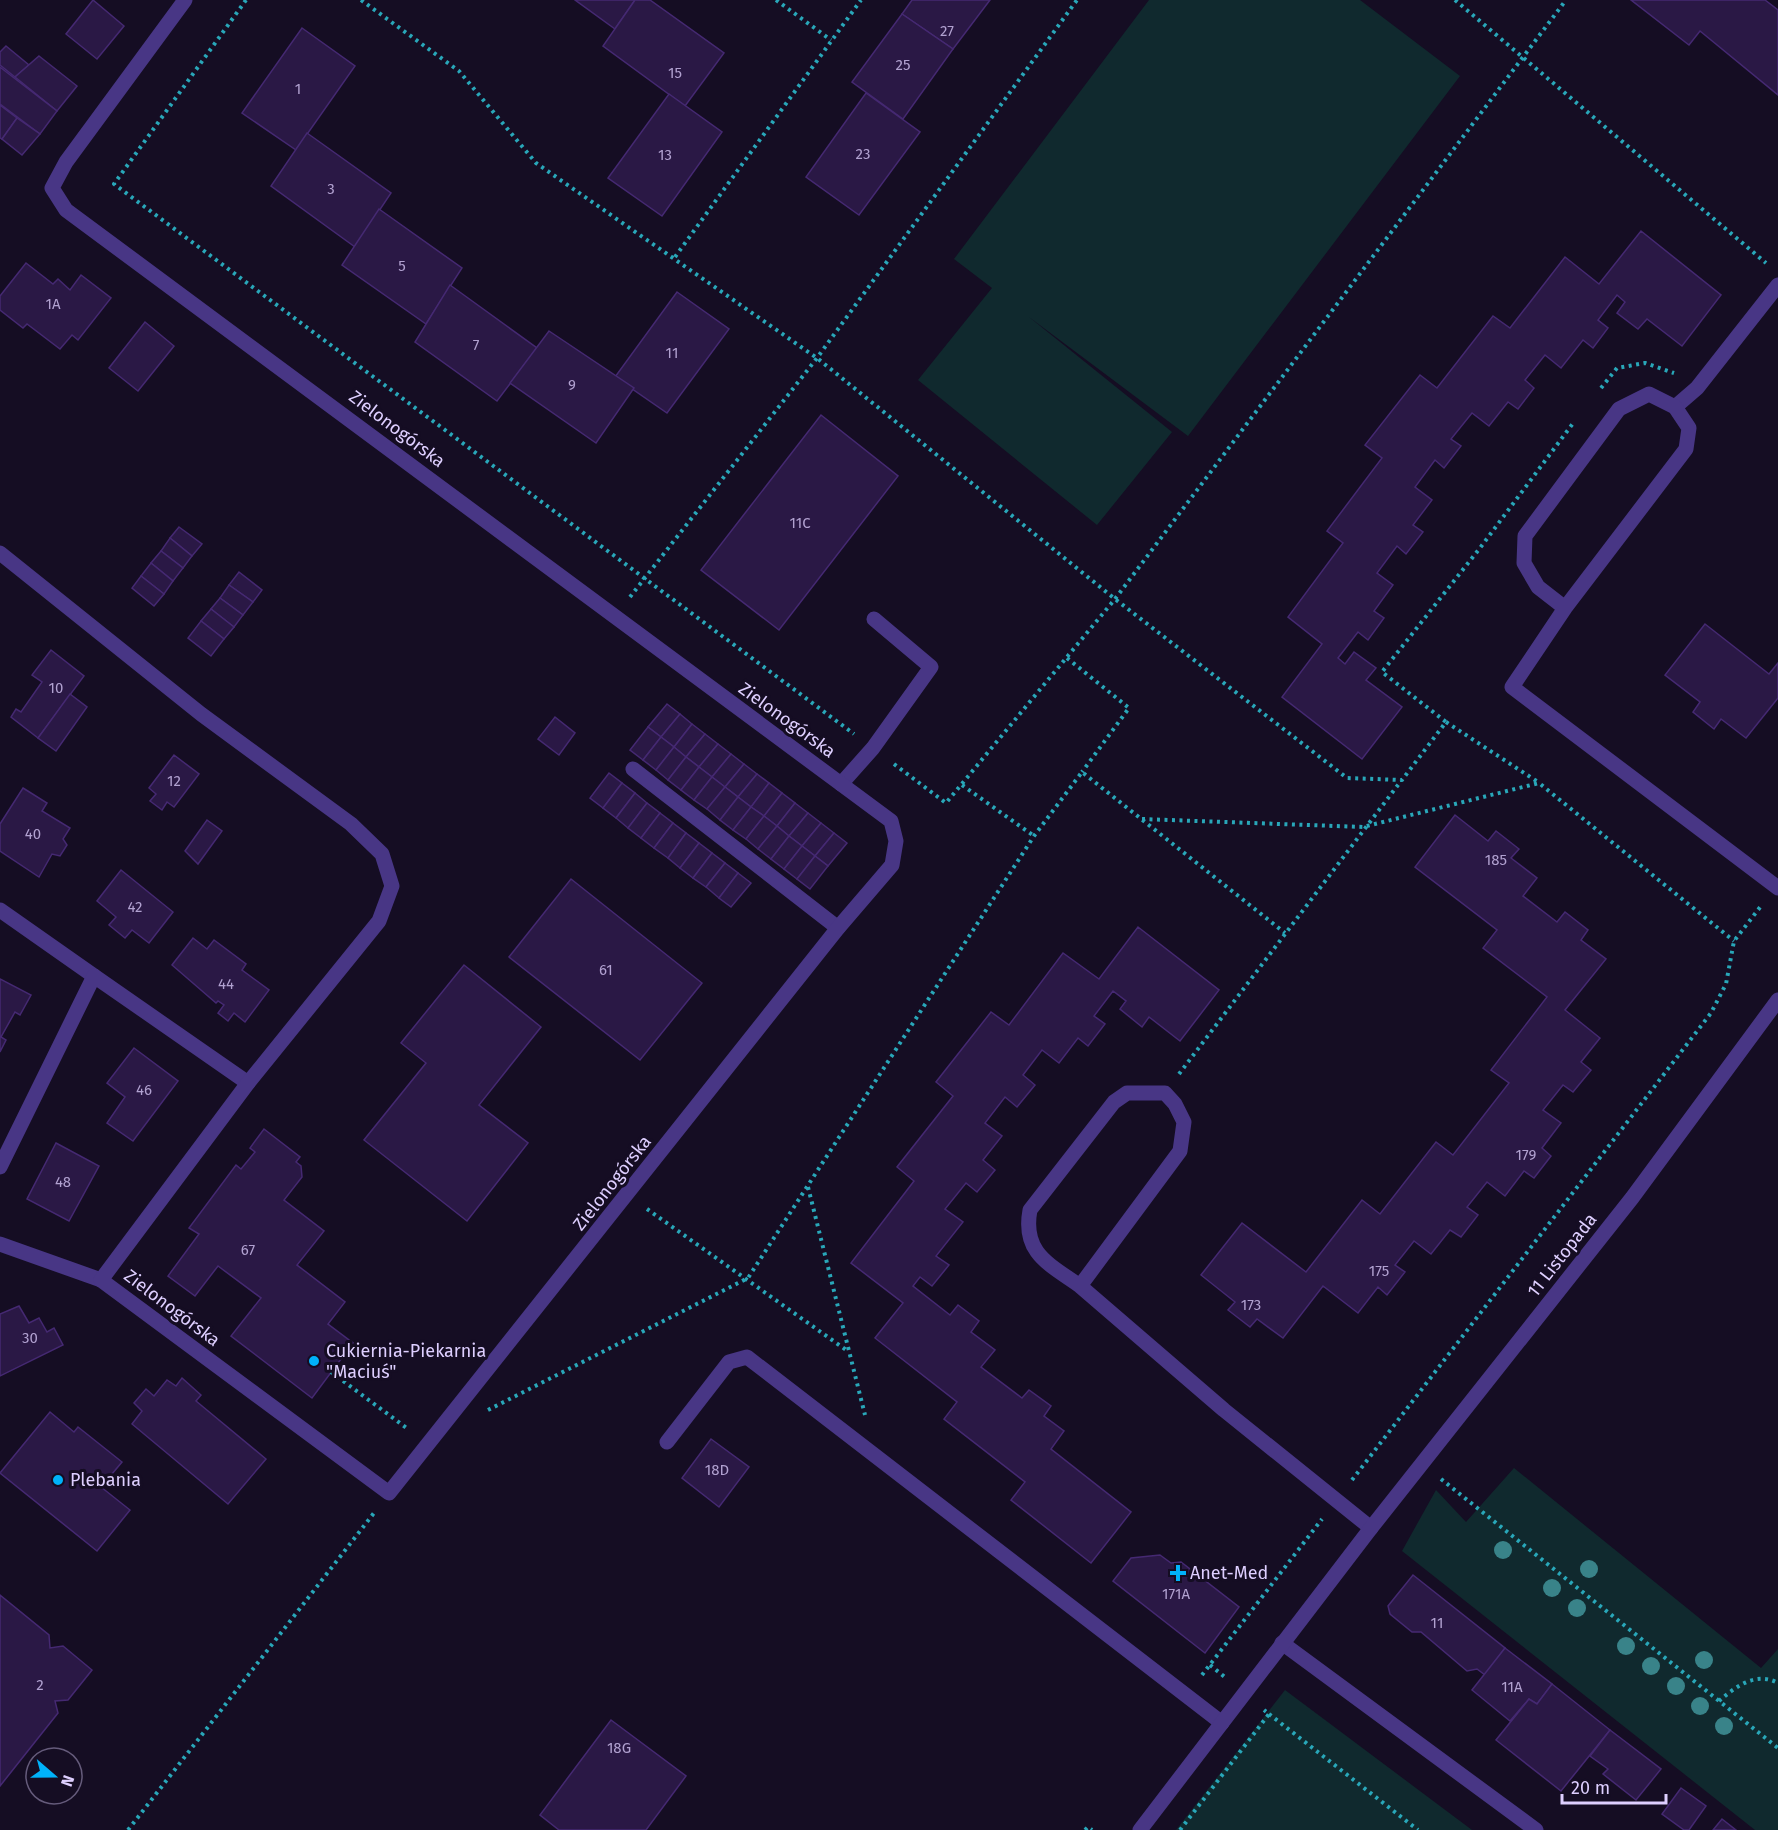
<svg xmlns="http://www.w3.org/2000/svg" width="1778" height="1830" font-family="'Fira Sans',sans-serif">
	<rect width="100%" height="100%" fill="#150d23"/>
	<g fill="#10292e">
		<path d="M1149 0H1360L1460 76 1188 436 1029 317 1172 432 1097 525 918 380 992 288 954 259Z"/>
		<path d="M1514 1468 1761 1668 1778 1649V1830H1755L1402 1551 1436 1490 1466 1522Z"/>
		<path d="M1285 1690 1472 1830H1176Z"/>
	</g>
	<g fill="#2a1845" stroke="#452972" stroke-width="1.5">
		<path d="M93 0 124 26 97 59 66 34Z"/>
		<path d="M575 0H635L615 29Z"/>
		<path d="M635 0H650L724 53 685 106 603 46Z"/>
		<path d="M912 0H990L953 49 902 14Z"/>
		<path d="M1631 0H1765L1778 10V95L1700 31 1689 45Z"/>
		<path d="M902 14 953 49 903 119 852 82Z"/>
		<path d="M302 28 355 66 296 150 242 113Z"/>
		<path d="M6 46 29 65 15 77 0 65V52Z"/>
		<path d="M39 56 77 86 57 111 15 77Z"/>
		<path d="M0 67 57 111 40 134 0 104Z"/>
		<path d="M866 93 920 132 859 215 806 177Z"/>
		<path d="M669 94 722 132 662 216 608 178Z"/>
		<path d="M0 105 17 118 2 139 0 138Z"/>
		<path d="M17 118 40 134 22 155 2 139Z"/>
		<path d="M307 133 391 193 355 247 271 186Z"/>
		<path d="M379 209 462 268 426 324 342 265Z"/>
		<path d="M1641 231 1721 295 1682 346 1647 319 1638 329 1617 313 1625 302 1617 295 1598 320 1608 328 1593 348 1583 340 1561 368 1545 355 1525 380 1534 388 1518 409 1508 402 1489 426 1472 413 1451 439 1461 446 1444 468 1435 460 1415 487 1432 500 1413 525 1423 532 1406 554 1397 546 1377 573 1393 585 1374 611 1384 618 1368 640 1358 632 1338 658 1345 664 1354 652 1376 668 1366 680 1402 707 1362 759 1282 697 1322 644 1288 617 1343 543 1327 531 1382 458 1365 445 1420 375 1437 388 1493 316 1510 328 1565 257 1599 284Z"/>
		<path d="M26 263 53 284 58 279 70 290 81 275 111 298 78 340 72 335 60 349 27 324 23 328 0 310V296Z"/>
		<path d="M450 285 537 348 497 401 415 342Z"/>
		<path d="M677 292 729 329 667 413 615 377Z"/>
		<path d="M145 322 174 346 138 391 109 368Z"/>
		<path d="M549 331 634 388 596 443 510 383Z"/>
		<path d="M821 415 898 476 779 630 701 570Z"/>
		<path d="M179 527 202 544 192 556 170 538Z"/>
		<path d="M170 538 192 556 183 568 161 551Z"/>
		<path d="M161 551 183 568 173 581 151 563Z"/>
		<path d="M151 563 173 581 164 594 141 576Z"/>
		<path d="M239 572 262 590 253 602 229 585Z"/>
		<path d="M141 576 164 594 154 606 132 588Z"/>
		<path d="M229 585 253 602 243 615 220 598Z"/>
		<path d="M220 598 243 615 234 627 211 609Z"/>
		<path d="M211 609 234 627 224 639 201 621Z"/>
		<path d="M201 621 224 639 211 656 188 638Z"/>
		<path d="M1705 624 1769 674 1778 663V698L1746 738 1721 719 1714 729 1693 712 1700 702 1665 675Z"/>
		<path d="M51 650 84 676 38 738 11 717 16 709 21 712 42 682 32 675Z"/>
		<path d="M70 694 87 707 56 751 38 738Z"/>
		<path d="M667 704 680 714 661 737 648 727Z"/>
		<path d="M680 714 692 724 674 747 661 737Z"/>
		<path d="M555 717 575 733 559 755 538 739Z"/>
		<path d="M692 724 705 734 686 757 674 747Z"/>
		<path d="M648 727 661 737 643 760 630 750Z"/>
		<path d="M705 734 718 744 699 767 686 757Z"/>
		<path d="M661 737 674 747 656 770 643 760Z"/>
		<path d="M718 744 731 754 712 777 699 767Z"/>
		<path d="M674 747 686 757 668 780 656 770Z"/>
		<path d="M731 754 744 764 725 787 712 777Z"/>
		<path d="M174 755 199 774 174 807 167 802 162 810 150 801 156 794 149 788Z"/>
		<path d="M686 757 699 767 681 790 668 780Z"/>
		<path d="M744 764 757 774 738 797 725 787Z"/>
		<path d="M699 767 712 777 694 800 681 790Z"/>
		<path d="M609 773 622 783 603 808 590 798Z"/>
		<path d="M757 774 769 783 751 807 738 797Z"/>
		<path d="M712 777 725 787 707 809 694 800Z"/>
		<path d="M622 783 635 793 616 818 603 808Z"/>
		<path d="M769 783 782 793 764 816 751 807Z"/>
		<path d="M725 787 738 797 720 820 707 809Z"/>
		<path d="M23 788 47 803 42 811 70 828 63 839 67 845 60 856 52 854 39 877 0 851V824Z"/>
		<path d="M635 793 647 803 628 828 616 818Z"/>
		<path d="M782 793 795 803 777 826 764 816Z"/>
		<path d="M738 797 751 807 733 830 720 820Z"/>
		<path d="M647 803 660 813 641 838 628 828Z"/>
		<path d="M795 803 808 813 789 836 777 826Z"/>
		<path d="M751 807 764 816 746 839 733 830Z"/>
		<path d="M660 813 673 823 654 848 641 838Z"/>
		<path d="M808 813 821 823 802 846 789 836Z"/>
		<path d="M1455 815 1488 841 1496 831 1519 849 1511 858 1537 878 1523 896 1557 922 1565 912 1588 930 1581 940 1606 959 1565 1010 1600 1038 1581 1062 1591 1070 1573 1092 1563 1085 1543 1110 1561 1123 1542 1148 1551 1156 1534 1178 1524 1171 1505 1196 1487 1182 1467 1207 1478 1215 1461 1237 1450 1230 1431 1254 1414 1241 1395 1265 1405 1272 1387 1295 1378 1287 1358 1313 1323 1286 1283 1338 1257 1319 1250 1327 1228 1310 1235 1302 1201 1275 1242 1223 1306 1272 1362 1200 1380 1214 1436 1142 1453 1155 1509 1083 1491 1070 1547 997 1483 948 1497 930 1415 867Z"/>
		<path d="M764 816 777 826 758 849 746 839Z"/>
		<path d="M207 820 222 831 198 864 185 851Z"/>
		<path d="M673 823 686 833 668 858 654 848Z"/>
		<path d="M821 823 834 833 815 856 802 846Z"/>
		<path d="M777 826 789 836 771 859 758 849Z"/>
		<path d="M686 833 699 843 680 868 668 858Z"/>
		<path d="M834 833 847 843 828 866 815 856Z"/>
		<path d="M789 836 802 846 784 869 771 859Z"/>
		<path d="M699 843 712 853 693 878 680 868Z"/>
		<path d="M802 846 815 856 797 879 784 869Z"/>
		<path d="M712 853 725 863 706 887 693 878Z"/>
		<path d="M815 856 828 866 810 889 797 879Z"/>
		<path d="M725 863 738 873 719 898 706 887Z"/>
		<path d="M121 870 173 912 149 943 132 930 125 938 109 925 116 917 97 901Z"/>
		<path d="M738 873 751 883 731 907 719 898Z"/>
		<path d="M571 879 702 983 640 1060 509 957Z"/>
		<path d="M1138 927 1219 990 1180 1041 1149 1017 1142 1027 1120 1009 1126 1001 1113 991 1094 1016 1105 1024 1088 1046 1078 1038 1059 1063 1042 1050 1023 1075 1035 1085 1017 1107 1005 1097 985 1123 1002 1136 983 1160 995 1170 977 1192 966 1183 945 1209 963 1222 936 1256 949 1265 932 1286 920 1277 913 1286 950 1315 958 1305 979 1321 971 1332 995 1350 981 1367 1022 1398 1029 1390 1051 1406 1044 1416 1064 1431 1051 1449 1131 1512 1091 1563 1011 1500 1025 1482 944 1419 957 1402 875 1338 903 1303 851 1263 914 1181 897 1167 953 1096 936 1082 991 1012 1009 1025 1063 953 1099 979Z"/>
		<path d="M193 938 207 949 214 940 246 964 242 970 269 990 245 1022 234 1013 228 1021 218 1013 224 1005 218 1001 216 1003 172 965Z"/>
		<path d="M464 965 541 1027 479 1105 528 1143 467 1221 364 1140 426 1063 401 1043Z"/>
		<path d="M0 979 31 995 20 1015 15 1012 1 1037 6 1040 0 1052Z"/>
		<path d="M134 1048 178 1081 133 1141 107 1123 125 1097 107 1083Z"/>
		<path d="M264 1129 300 1157 296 1162 301 1166 302 1177 284 1200 324 1231 297 1265 345 1302 328 1324 353 1343 312 1398 231 1336 261 1298 218 1266 195 1296 168 1276 199 1234 189 1228 236 1165 241 1169 255 1152 250 1148Z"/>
		<path d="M56 1143 99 1166 69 1221 27 1199Z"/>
		<path d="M19 1306 29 1323 39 1318 47 1332 54 1328 63 1345 0 1376V1314Z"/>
		<path d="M182 1378 201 1395 196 1401 266 1459 228 1504 132 1424 142 1411 134 1403 146 1389 154 1396 167 1380 176 1386Z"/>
		<path d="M50 1412 74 1432 78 1427 122 1462 101 1487 130 1510 97 1551 0 1473Z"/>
		<path d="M711 1439 749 1467 719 1507 682 1478Z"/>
		<path d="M1160 1555 1171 1563 1181 1562 1239 1607 1205 1653 1113 1581 1131 1558Z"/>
		<path d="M1413 1575 1505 1648 1485 1675 1477 1669 1467 1671 1421 1632H1412L1390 1614 1388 1606Z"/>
		<path d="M0 1595 49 1635 50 1648 63 1646 92 1670 68 1700 55 1701 58 1713 0 1786Z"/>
		<path d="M1505 1648 1552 1684 1537 1704 1529 1699 1510 1721 1472 1690Z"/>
		<path d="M1552 1684 1610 1730 1561 1791 1496 1740 1529 1699 1537 1704Z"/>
		<path d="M611 1720 686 1776 646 1830H559L540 1815Z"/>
		<path d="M1610 1730 1661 1769 1636 1800 1603 1774 1608 1769 1590 1756Z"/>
		<path d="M1681 1788 1706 1806 1689 1830H1684L1662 1814Z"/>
		<path d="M1722 1819 1736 1830H1713Z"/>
	</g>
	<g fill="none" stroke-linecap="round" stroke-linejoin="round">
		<g stroke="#29a7b9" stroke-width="4" stroke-dasharray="3 4.5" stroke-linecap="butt">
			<path d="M246 0 114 184 854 734"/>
			<path d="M361 0 459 71 536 163 817 358 1115 599 1347 778 1402 780 1446 722 1382 672 1480 548 1574 422"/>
			<path d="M776 0 831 40"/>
			<path d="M1455 0 1766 263"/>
			<path d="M675 257 861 0"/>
			<path d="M1601 388 1617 368 1645 363 1674 373"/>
			<path d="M630 597 817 358 1077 0"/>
			<path d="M1067 658 1129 708 1082 772"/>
			<path d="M1446 722 1538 782"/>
			<path d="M894 764 946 803 1115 599 1566 0"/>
			<path d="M962 785 1034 836"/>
			<path d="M1142 819 1363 827 1539 783 1734 941"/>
			<path d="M1179 1074 1401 781"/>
			<path d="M808 1187 865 1415"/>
			<path d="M647 1209 849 1352"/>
			<path d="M331 1372 408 1429"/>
			<path d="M488 1410 748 1278 1034 836 1082 772 1285 933"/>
			<path d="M1441 1479 1778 1748"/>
			<path d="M1352 1480 1711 1013 1726 984 1734 941 1761 906"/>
			<path d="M1210 1665 1226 1678"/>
			<path d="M1202 1675 1322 1519"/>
			<path d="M1719 1701C1735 1687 1756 1671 1778 1683"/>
			<path d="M1269 1714 1418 1830"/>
			<path d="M128 1830 374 1513"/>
			<path d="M1085 1830 1088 1827 1092 1830"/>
			<path d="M1180 1830 1269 1714 1264 1710"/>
		</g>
		<g stroke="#483685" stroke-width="15">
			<path d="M1675 407 1697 388 1778 285"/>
			<path d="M1565 608 1538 587 1524 563 1525 536 1619 409 1649 394 1675 407 1689 428 1686 449 1565 608 1512 687 1778 888"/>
			<path d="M633 769 838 928"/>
			<path d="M841 784 873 748 931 667 874 619"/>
			<path d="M0 910 94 976"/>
			<path d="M0 1167 94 976 248 1083"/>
			<path d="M0 1244 101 1280"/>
			<path d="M1080 1286C1049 1264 1022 1253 1030 1210L1114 1102 1127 1093H1165L1175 1104 1184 1122 1180 1151 1080 1286 1224 1410 1371 1528"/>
			<path d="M667 1442 729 1362 747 1357 1222 1723"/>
			<path d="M1282 1643 1536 1830"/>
		</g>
		<g stroke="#483685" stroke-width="15">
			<path d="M0 553 201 714 351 824 382 854 392 886 379 921 248 1083 101 1280 389 1493 838 928 892 865 896 841 891 821 66 210 52 188 66 162 185 0"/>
			<path d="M1140 1830 1371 1528 1632 1198 1778 1000"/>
		</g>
	</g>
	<g fill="#398389">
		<circle cx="1503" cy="1550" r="9"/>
		<circle cx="1589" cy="1569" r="9"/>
		<circle cx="1552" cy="1588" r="9"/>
		<circle cx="1577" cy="1608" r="9"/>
		<circle cx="1626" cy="1646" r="9"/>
		<circle cx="1704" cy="1660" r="9"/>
		<circle cx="1651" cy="1666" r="9"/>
		<circle cx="1676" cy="1686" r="9"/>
		<circle cx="1700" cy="1706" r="9"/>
		<circle cx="1724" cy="1726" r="9"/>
	</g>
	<g fill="#00b2fa" stroke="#150d23" stroke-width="2">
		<circle cx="314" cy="1361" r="6"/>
		<circle cx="58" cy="1480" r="6"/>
		<path d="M1175 1564h6v6h6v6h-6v6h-6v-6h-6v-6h6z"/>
	</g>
	<g text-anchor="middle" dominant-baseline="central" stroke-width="6" stroke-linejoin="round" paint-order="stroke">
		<g font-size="15" fill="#b1a1d0">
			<text x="947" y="31">27</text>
			<text x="903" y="65">25</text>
			<text x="675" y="73">15</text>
			<text x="298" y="89">1</text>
			<text x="863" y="154">23</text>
			<text x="665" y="155">13</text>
			<text x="331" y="189">3</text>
			<text x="402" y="266">5</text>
			<text x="53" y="304">1A</text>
			<text x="476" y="345">7</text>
			<text x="672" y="353">11</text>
			<text x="572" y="385">9</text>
			<text x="800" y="523">11C</text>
			<text x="56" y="688">10</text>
			<text x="174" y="781">12</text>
			<text x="33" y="834">40</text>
			<text x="1496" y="860">185</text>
			<text x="135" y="907">42</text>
			<text x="606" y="970">61</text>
			<text x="226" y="984">44</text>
			<text x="144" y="1090">46</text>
			<text x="1526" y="1155">179</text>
			<text x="63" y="1182">48</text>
			<text x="248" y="1250">67</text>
			<text x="1379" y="1271">175</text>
			<text x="1251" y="1305">173</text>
			<text x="30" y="1338">30</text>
			<text x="717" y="1470">18D</text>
			<text x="1176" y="1594">171A</text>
			<text x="1437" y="1623">11</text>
			<text x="40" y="1685">2</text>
			<text x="1512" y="1687">11A</text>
			<text x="619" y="1748">18G</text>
		</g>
		<g font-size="18" fill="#decfff" stroke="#150d23">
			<text transform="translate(397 429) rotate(37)">Zielonogórska</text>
			<text transform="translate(787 720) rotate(36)">Zielonogórska</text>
			<text transform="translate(612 1183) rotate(-52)">Zielonogórska</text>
			<text transform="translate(1562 1255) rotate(-52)">11 Listopada</text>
			<text transform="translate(172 1308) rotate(37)">Zielonogórska</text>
		</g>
		<g font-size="18" fill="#decfff" stroke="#150d23" text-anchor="start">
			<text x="326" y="1351">Cukiernia-Piekarnia<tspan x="326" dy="21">"Maciuś"</tspan></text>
			<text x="70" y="1480">Plebania</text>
			<text x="1190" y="1573">Anet-Med</text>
		</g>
	</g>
	<g transform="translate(54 1776) rotate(110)"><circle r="28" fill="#150d23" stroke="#655b7b" stroke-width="1.5"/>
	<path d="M0-4.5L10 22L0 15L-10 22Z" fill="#00b2fa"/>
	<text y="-9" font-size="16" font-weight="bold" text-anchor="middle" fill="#decfff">N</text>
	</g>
	<path d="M1562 1794v9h104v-9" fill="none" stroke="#decfff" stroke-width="3"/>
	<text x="1571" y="1794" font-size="18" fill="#decfff" stroke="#150d23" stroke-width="4.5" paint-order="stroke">20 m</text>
</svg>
